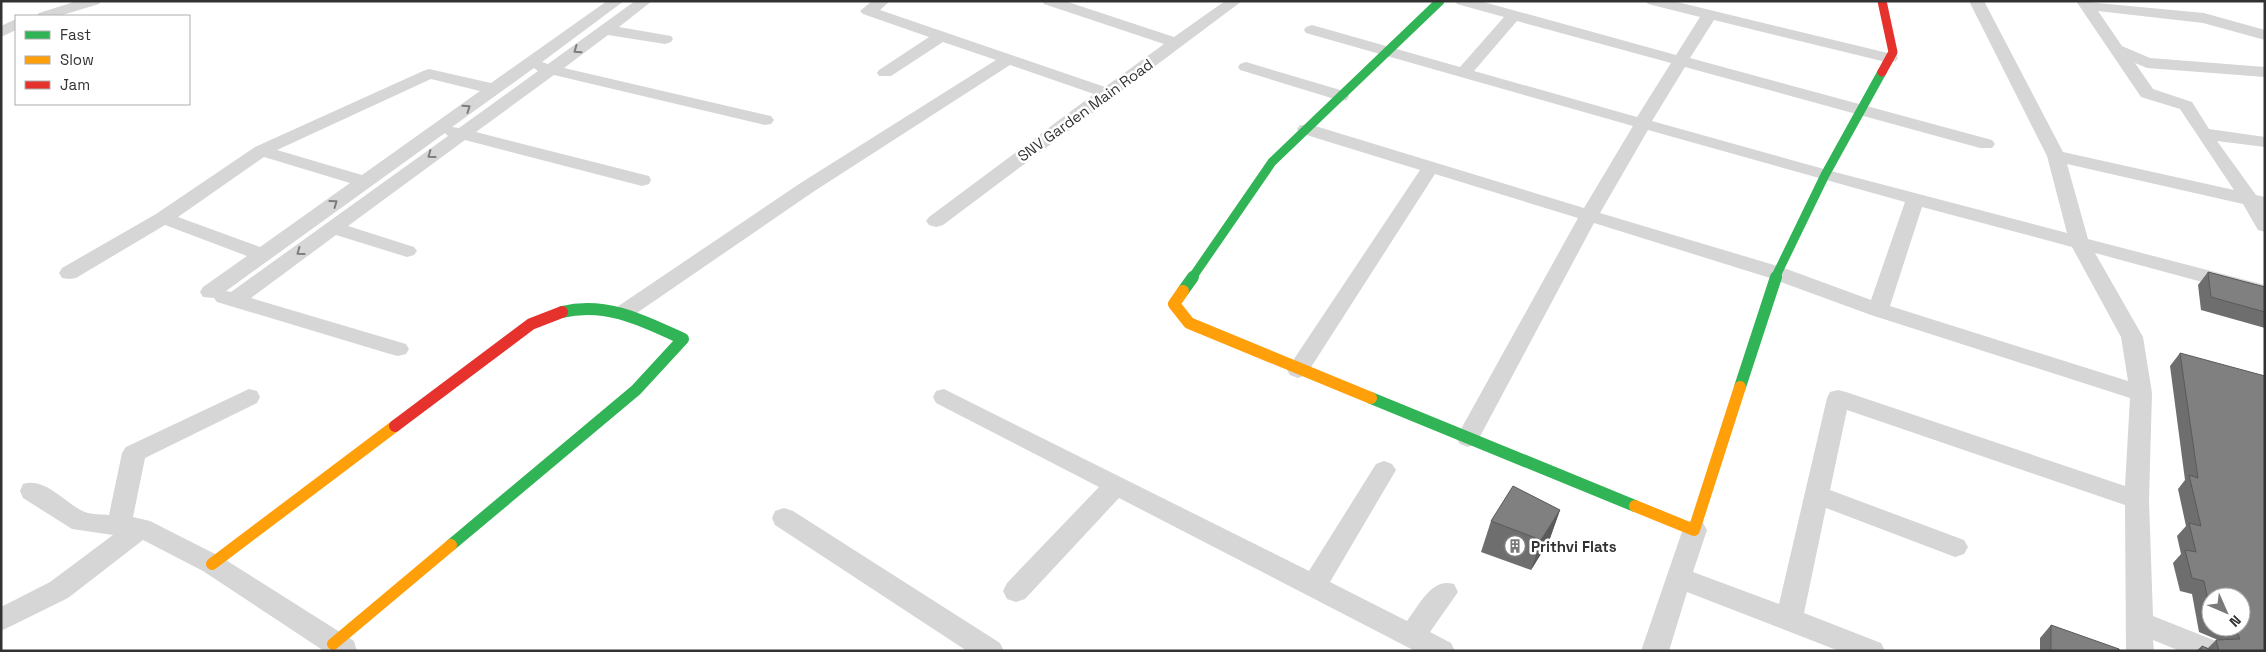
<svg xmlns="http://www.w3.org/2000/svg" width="2266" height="652" font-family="'Space Grotesk',sans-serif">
	<rect width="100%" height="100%" fill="#fff"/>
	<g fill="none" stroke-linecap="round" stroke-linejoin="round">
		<g fill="#d6d6d6" fill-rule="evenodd">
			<path d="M77 1H101L99 4 59 16H36L39 13Z"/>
			<path d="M607 1H624L542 62 548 64 635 1H652L619 27 671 36 673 39 671 42 665 44 608 35 564 68 771 116 774 120 771 124 765 125 554 75 476 132 649 176 651 180 649 184 642 186 465 140 348 226 414 247 417 251 414 255 407 257 336 235 251 298 406 344 409 349 406 354 398 356 390 354 217 302 214 298 203 297 200 292 203 287 247 256 165 225 76 278 69 279 62 278 59 273 62 268 156 214 255 147 423 71 429 69 491 83ZM534 68 538 71 459 128 452 127ZM431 79 480 91 362 175 277 150ZM445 133 448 136 231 292 226 291ZM264 157 350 183 260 247 178 217Z"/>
			<path d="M872 1H890L880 10 1105 87 1164 44 1044 4 1042 1H1065L1174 37 1225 1H1242L943 225 936 227 929 225 926 221 929 217 1094 94 1010 65 813 192 631 317 624 319 617 317 614 312 617 307 799 184 996 60 943 42 891 76H879L877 73 879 70 929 37 863 14 860 11Z"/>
			<path d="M1455 1H1480L1676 55 1700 17 1648 4 1646 1H1673L1896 55 1898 58 1896 61 1890 63 1714 20 1690 58 1992 140 1995 144 1992 148H1980L1685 67 1652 121 1831 171 2067 233 2047 156 1969 1H1984L2063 152 2234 190 2180 109 2141 97 2076 1 2204 13 2265 30V40L2203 23 2098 11 2122 46 2150 58 2265 67V77L2147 68 2135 63 2153 89 2192 102 2209 129 2265 137V147L2217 141 2256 195 2265 197V232L2258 230 2243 204 2067 164 2088 239 2265 285V299L2095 253 2143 337 2152 393 2149 500 2153 616 2221 643 2225 651H2180L2153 640 2154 651H2126L2125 505 1847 410 1830 490 1964 540 1968 547 1964 554 1955 557 1826 508 1804 613 1881 643 1885 651H1839L1687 592 1669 651H1641L1685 523 1694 520 1703 523 1707 530 1693 572 1779 604 1827 398 1830 392 1838 390 1846 392 2125 486 2130 398 1871 315 1770 278 1594 223 1476 444 1468 447 1460 444 1456 438 1578 218 1435 174 1306 375 1298 378 1290 375 1287 370 1290 365 1420 170 1300 133 1297 129 1300 125H1312L1584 208 1633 126 1306 33 1304 30 1306 27 1312 25 1460 67 1504 17 1457 4ZM1517 21 1671 63 1637 117 1474 71ZM1648 130 1905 202 1871 300 1784 268 1600 213ZM1922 207 2072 247 2121 337 2128 381 1890 306Z"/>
			<path d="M16 19V30L1 37V26Z"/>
			<path d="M1246 62 1347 92 1349 96 1347 100 1341 101 1240 70 1238 67 1240 64Z"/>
			<path d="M249 389 257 391 260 397 257 403 145 458 133 517 150 521 221 557 354 641 357 651H324L203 571 143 540 68 598 1 631V607L50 582 113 535 72 529 23 498 20 491 23 484C46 477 65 504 85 512 92 515 102 514 109 515L122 453 126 447Z"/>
			<path d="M944 389 1309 571 1376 464 1384 461 1392 464 1396 470 1330 582 1407 621C1419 605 1432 577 1454 584L1458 592 1430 632 1451 643 1455 651H1415L1119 498 1025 599 1016 602 1007 599 1003 591 1007 583 1099 487 936 403 933 397 936 391Z"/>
			<path d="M784 508 793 511 1000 643 1004 651H967L775 525 772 518 775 511Z"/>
		</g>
		<g stroke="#30b455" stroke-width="9">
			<path d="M1192 278 1272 162 1440 1"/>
			<path d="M1775 278 1825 175 1882 72"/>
		</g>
		<g stroke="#30b455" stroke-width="12">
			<path d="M1183 291 1193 277"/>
			<path d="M1740 387 1776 277"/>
			<path d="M1371 398 1635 506"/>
			<path d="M451 545 636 390 683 339C644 321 606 301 562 312"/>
		</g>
		<g stroke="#ff9f0a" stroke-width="12">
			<path d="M1183 291 1174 304 1189 323 1371 398"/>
			<path d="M1635 506 1694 530 1740 387"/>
			<path d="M212 564 395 426"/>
			<path d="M333 644 451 545"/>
		</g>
		<path stroke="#e5322d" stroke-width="9" d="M1882 1 1893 52 1882 72"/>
		<path stroke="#e5322d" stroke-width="12" d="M395 426 531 324 562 312"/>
	</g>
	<g fill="#6e6e6e" fill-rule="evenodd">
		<path d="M2208 272 2265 287V328L2201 310 2198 285Z"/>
		<path d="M2180 353 2265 651H2196L2202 646 2208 648 2216 640H2218L2199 632 2192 594 2180 591 2173 563 2181 554 2177 536 2186 526 2178 489 2185 480 2170 366ZM2211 597 2241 627H2211Z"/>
		<path d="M1560 510 1549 541 1531 570 1481 552 1491 521Z"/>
		<path d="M2051 625 2120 651H2040V638Z"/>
	</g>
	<path fill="#5a5a5a" d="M1560 510 1549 541 1531 570 1541 540Z"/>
	<g fill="#808080" stroke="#5a5a5a">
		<path d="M2208 272 2265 287V312L2211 297Z"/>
		<path d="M2180 353 2265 376V651H2219L2216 640 2240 639 2235 628 2231 627H2241V597H2211V615L2204 581 2192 578 2185 550 2196 552 2189 523 2201 526 2189 475 2198 478Z"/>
		<path d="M1513 486 1560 510 1541 540 1491 521Z"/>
		<path d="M2051 625 2119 649 2120 651H2051Z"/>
		<path d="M2202 646 2213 651H2201Z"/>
	</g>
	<defs><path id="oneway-chevron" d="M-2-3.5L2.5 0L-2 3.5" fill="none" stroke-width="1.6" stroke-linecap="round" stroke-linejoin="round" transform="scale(1.25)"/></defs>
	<g stroke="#7c7c7c">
		<use href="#oneway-chevron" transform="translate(577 50) rotate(145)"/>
		<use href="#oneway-chevron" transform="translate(467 108) rotate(-35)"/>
		<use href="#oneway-chevron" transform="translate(431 155) rotate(144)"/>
		<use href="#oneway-chevron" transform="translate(334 203) rotate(-36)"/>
		<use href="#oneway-chevron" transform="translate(300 252) rotate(144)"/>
	</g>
	<defs>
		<g id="building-ring" transform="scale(1.125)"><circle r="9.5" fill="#fff" stroke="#7a7a7a" stroke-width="1.5"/><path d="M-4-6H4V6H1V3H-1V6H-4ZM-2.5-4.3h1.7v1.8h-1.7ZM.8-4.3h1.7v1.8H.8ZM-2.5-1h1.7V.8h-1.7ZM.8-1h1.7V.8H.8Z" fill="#7a7a7a"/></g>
	</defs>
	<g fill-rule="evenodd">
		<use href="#building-ring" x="1515" y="546"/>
	</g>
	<g text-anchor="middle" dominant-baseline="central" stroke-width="5" stroke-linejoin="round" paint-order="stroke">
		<g font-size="15" fill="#323232" stroke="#fff">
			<text transform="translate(1085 110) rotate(-36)">SNV Garden Main Road</text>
		</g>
		<g font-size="15" font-weight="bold" fill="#323232" stroke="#fff" text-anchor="start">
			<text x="1531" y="546">Prithvi Flats</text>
		</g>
	</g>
	<rect width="2266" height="652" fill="none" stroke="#323232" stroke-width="5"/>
	<rect x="15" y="15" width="175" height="90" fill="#ffffff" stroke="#adadad"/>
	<rect x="25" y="31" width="25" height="8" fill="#30b455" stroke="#adadad"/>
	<text x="60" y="40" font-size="15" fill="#323232">Fast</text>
	<rect x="25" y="56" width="25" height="8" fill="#ff9f0a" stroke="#adadad"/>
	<text x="60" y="65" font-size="15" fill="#323232">Slow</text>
	<rect x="25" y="81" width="25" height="8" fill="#e5322d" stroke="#adadad"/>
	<text x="60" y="90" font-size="15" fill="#323232">Jam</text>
	<g transform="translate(2226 612) rotate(135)"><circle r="24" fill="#ffffff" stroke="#adadad"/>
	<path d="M0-4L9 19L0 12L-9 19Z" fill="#7a7a7a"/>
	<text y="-8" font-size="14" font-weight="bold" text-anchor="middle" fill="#323232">N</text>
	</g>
</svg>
